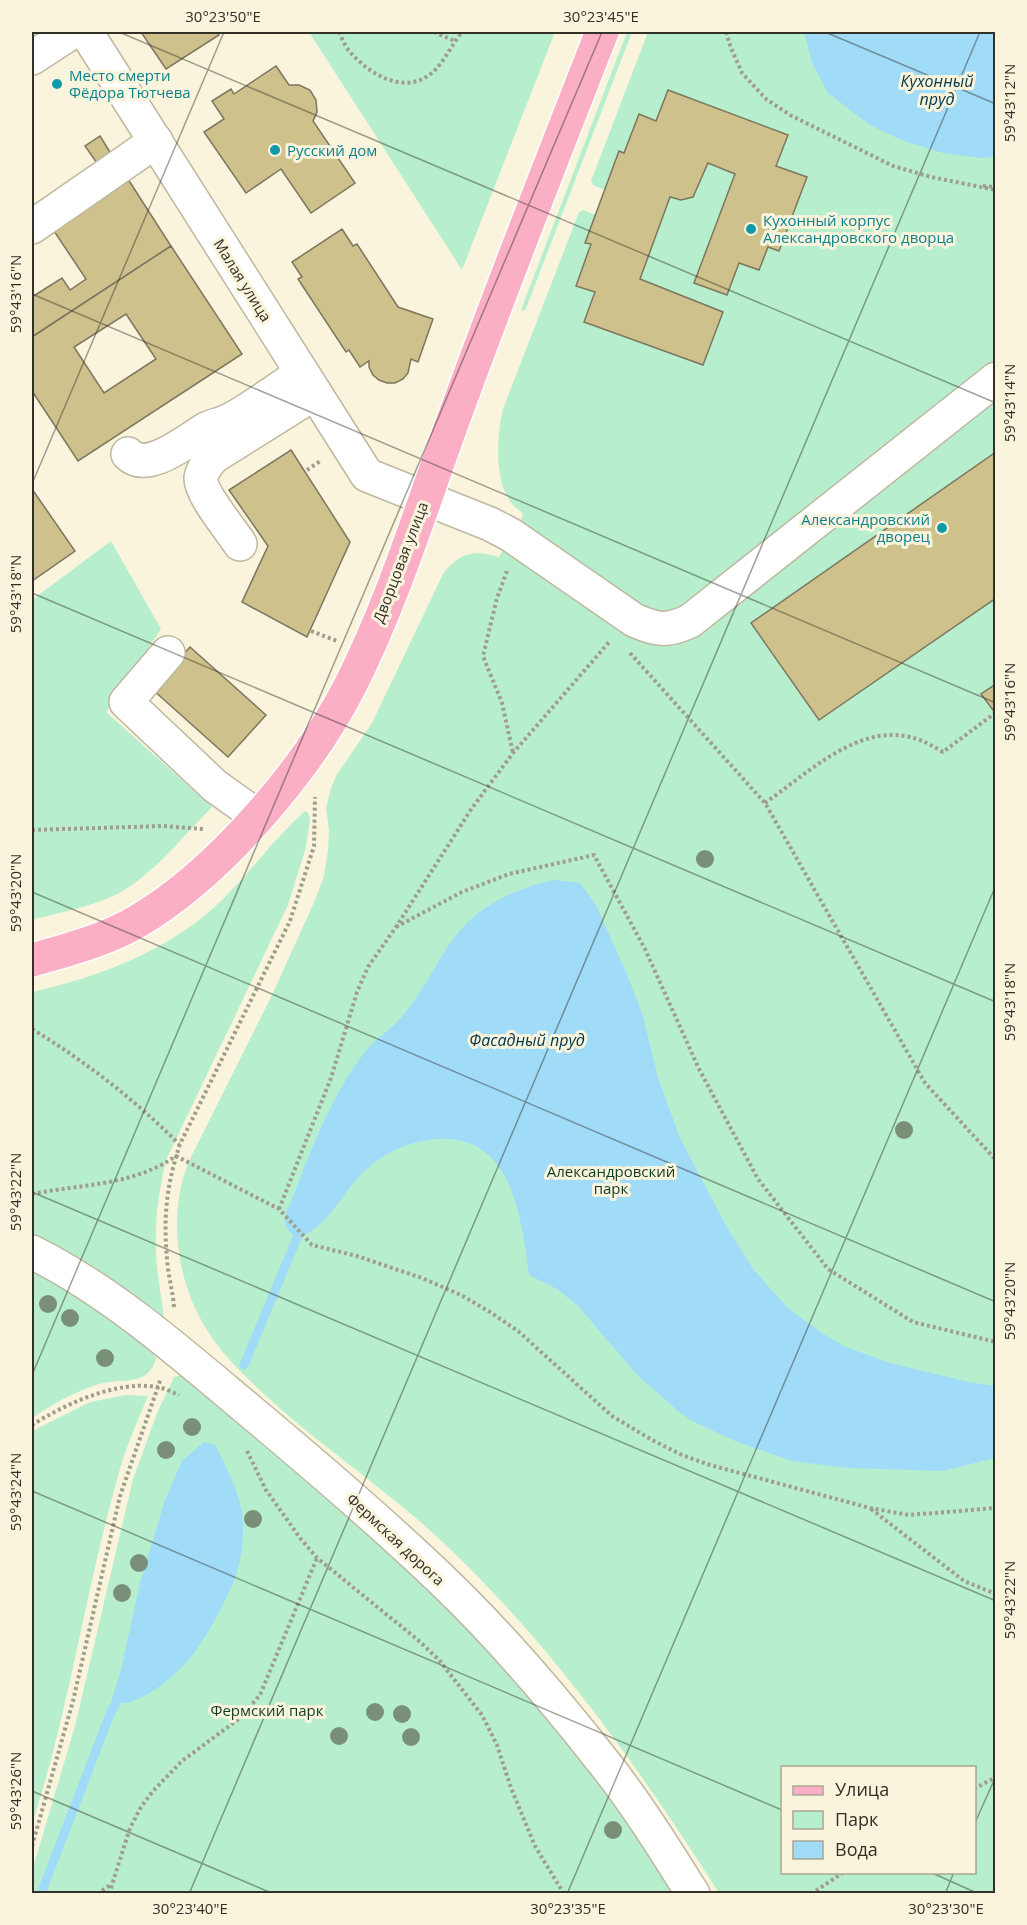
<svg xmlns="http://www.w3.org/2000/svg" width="1027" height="1925" font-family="'Open Sans',sans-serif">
	<rect width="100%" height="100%" fill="#faf4dc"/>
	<g fill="#b7efce" fill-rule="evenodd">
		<path d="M309 32H555L462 270Z"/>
		<path d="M627 32H632L525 311 521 310Z"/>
		<path d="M648 32H995V1893H719C642 1772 556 1651 452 1551 395 1495 326 1451 267 1397 244 1375 221 1354 205 1327 176 1278 168 1216 188 1163L272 995 316 898 324 876 328 850 329 831 326 808 331 788 336 776 372 723 443 574C459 553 473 549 499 557L522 518 523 513C492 496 496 439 503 409L579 212 583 210 595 215 605 190 593 185 591 181ZM782 1768H974V1872H782Z"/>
		<path d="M111 541 161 629 106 712 212 807C186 833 162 864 132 885 104 905 64 911 32 920V600Z"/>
		<path d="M305 811 308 813 310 819 306 847 288 905 167 1158C158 1190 155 1221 156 1254 157 1276 162 1298 164 1319L161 1324 46 1242 32 1234V992C102 976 171 950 223 899 251 871 275 838 305 811Z"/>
		<path d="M32 1265 56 1278 153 1351 156 1359C153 1367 150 1373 142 1377 131 1382 120 1380 109 1382 81 1387 55 1403 32 1418Z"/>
		<path d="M182 1375 249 1426 436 1594 471 1629 574 1746 677 1894H32V1871L75 1726 133 1479 157 1413 174 1377Z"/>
		<path d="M125 1395 148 1396C138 1420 127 1444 120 1469 86 1586 70 1708 32 1824V1431L90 1402Z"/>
	</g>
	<g fill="#a0dbf8">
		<path d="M804 32H995V157L981 158 943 153 901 140 870 125 828 93 812 63Z"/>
		<path d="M555 880 580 883 596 905 628 977 643 1016 658 1078 680 1138 726 1226 754 1270 789 1309 822 1333 846 1347 890 1363 969 1382 995 1386V1458L943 1471 848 1468 792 1461 735 1441 692 1421 678 1411 638 1376 578 1306 557 1289 529 1275C521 1214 511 1128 429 1140 406 1143 386 1152 368 1168 341 1190 332 1226 297 1238 291 1234 285 1229 285 1220 285 1212 291 1202 294 1195 312 1146 333 1093 365 1052 374 1041 385 1033 395 1024 404 1015 413 1003 420 992 438 965 450 935 477 914 499 897 527 885 555 880Z"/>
		<path d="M204 1442 215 1445C227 1469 244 1500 243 1527 243 1540 242 1555 238 1568 230 1595 211 1630 194 1653 179 1673 141 1707 116 1703L112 1698 121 1670 140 1583 165 1500 182 1461Z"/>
	</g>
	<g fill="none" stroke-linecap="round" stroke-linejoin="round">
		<g stroke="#a0dbf8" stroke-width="9">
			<path d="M244 1365 297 1238"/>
			<path d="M41 1894 110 1714 116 1703"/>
		</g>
	</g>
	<g fill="#cfc18b" stroke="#7c7661" stroke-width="1.5" fill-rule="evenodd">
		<path d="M141 32H217L219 35 166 69Z"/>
		<path d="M276 66 289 85H299L310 90 316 100 317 112 313 121 355 183 311 213 281 169 246 193 204 132 224 119 212 101 231 89 234 94Z"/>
		<path d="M668 90 788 135 776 166 807 177 779 251 768 247 759 270 739 263 727 295 694 283 735 174 708 163 693 197 681 200 670 197 640 279 723 312 703 365 584 322 595 292 576 286 591 244 585 243 619 151 624 153 639 114 656 121Z"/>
		<path d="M100 136 113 157 99 166 85 146Z"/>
		<path d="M126 176 171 246 32 337V297L62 278 70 290 86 279 50 225Z"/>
		<path d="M342 229 353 246 357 244 398 307 433 319 418 362 411 359 408 373 403 379 395 383H387L379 380 373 375 369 367V361L360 367 349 350 346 352 298 279 302 277 292 262Z"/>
		<path d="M171 246 242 354 78 461 32 391V337ZM126 314 156 359 104 393 74 347Z"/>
		<path d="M291 450 350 542 307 637 242 602 268 546 229 490Z"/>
		<path d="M993 454 996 458V598L819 720 751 623Z"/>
		<path d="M32 489 75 551 32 581Z"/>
		<path d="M190 647 266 715 228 757 152 689Z"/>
		<path d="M996 684V714L981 694Z"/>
	</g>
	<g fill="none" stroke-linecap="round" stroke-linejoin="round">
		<g stroke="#beb8a1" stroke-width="36">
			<g id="minor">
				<path d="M86 32 367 475 490 524 511 535 634 620C656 630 667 632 690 621L996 379"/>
				<path d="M32 58 72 32"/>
				<path d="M32 227 156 141"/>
				<path d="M128 454C147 474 188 440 206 429 214 425 224 424 232 419 256 406 279 388 302 373"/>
				<path d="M240 544C231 530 200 493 201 478 202 470 208 463 213 457L315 393"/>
				<path d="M168 653 126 702 215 786 257 816"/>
				<path d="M32 1252C112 1292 182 1354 250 1411 317 1467 384 1524 446 1584 502 1638 553 1698 601 1759 635 1801 664 1848 693 1894"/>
			</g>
		</g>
		<g stroke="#fff" stroke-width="36">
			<path id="major" d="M32 960C68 950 106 940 138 921 219 873 307 770 350 686 396 595 425 495 461 399 506 276 554 154 602 32"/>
		</g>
		<g stroke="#a19d8c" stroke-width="4" stroke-dasharray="3 3" stroke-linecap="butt">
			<path d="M339 32C342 38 345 47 350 52 371 76 408 97 435 70 445 60 453 43 462 32"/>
			<path d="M434 32 455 41"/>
			<path d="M726 32 731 48 742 73 766 99 790 115 893 166 931 177 996 190"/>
			<path d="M983 186 996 187"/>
			<path d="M307 470 322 460"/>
			<path d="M507 571 497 598 483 656 502 703 513 753"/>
			<path d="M311 631 337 641"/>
			<path d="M630 653 765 803 925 1083 996 1160"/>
			<path d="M765 803C804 776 854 727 905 736 919 738 931 745 943 752L995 713"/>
			<path d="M32 830 163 826 203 829"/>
			<path d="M396 927 462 892 509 874 594 855 645 949 699 1069 758 1179 828 1269 913 1322 996 1342"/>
			<path d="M32 1029C86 1062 134 1099 179 1144"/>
			<path d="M32 1194C81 1184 133 1186 176 1156L279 1209 312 1245 357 1256 422 1278 461 1295 490 1312 518 1331 612 1416 652 1440 682 1455 710 1465 870 1508 909 1515 996 1508"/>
			<path d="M279 1209 331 1078 357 992 368 967 396 927 472 808 513 753 610 641"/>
			<path d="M174 1307C173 1294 170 1282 168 1269 163 1223 165 1189 180 1144L290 921 314 846 315 797"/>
			<path d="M32 1425C65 1404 117 1380 157 1387 164 1388 172 1392 179 1395"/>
			<path d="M247 1451 266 1490 300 1538 317 1558 418 1640 439 1660 482 1715 497 1745 511 1788 535 1846 564 1894"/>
			<path d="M871 1509 964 1581 996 1594"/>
			<path d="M974 1789 996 1777"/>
			<path d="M32 1846 73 1701 120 1496 161 1378"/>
			<path d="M97 1894 112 1884"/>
			<path d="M109 1894 130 1828 141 1807 153 1791 182 1761 240 1718 260 1695 317 1558"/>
			<path d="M811 1894 844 1872"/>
		</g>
		<use href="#minor" stroke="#fff" stroke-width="33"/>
		<use href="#major" stroke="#fbafc5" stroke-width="33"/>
	</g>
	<g fill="#798f78">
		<circle cx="705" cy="859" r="9"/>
		<circle cx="904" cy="1130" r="9"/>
		<circle cx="48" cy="1304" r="9"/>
		<circle cx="70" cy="1318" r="9"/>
		<circle cx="105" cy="1358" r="9"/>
		<circle cx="192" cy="1427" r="9"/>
		<circle cx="166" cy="1450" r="9"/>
		<circle cx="253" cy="1519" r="9"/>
		<circle cx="139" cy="1563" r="9"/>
		<circle cx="122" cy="1593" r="9"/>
		<circle cx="375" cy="1712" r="9"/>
		<circle cx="402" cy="1714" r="9"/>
		<circle cx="339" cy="1736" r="9"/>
		<circle cx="411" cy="1737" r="9"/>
		<circle cx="613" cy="1830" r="9"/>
	</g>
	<path fill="none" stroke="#323027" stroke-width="1.5" stroke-opacity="0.45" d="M119 32 996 403M825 32 996 104M32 294 996 703M32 484 224 32M32 593 996 1002M32 892 996 1302M32 1192 996 1601M32 1375 602 32M32 1491 782 1810M32 1791 274 1894M974 1825 996 1776M930 1872 979 1894M189 1894 980 32M567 1894 996 885M945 1894 954 1872"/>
	<g fill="#0f9aa8" stroke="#faf4dc" stroke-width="2">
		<circle cx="57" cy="84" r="6"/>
		<circle cx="275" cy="150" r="6"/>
		<circle cx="751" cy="229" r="6"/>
		<circle cx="942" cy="528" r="6"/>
	</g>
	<g text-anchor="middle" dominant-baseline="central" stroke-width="6" stroke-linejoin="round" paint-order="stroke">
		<g font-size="15" fill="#0d838f" stroke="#faf4dc" text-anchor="start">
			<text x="69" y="75">Место смерти<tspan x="69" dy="17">Фёдора Тютчева</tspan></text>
			<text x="287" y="150">Русский дом</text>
			<text x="763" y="220">Кухонный корпус<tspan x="763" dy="17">Александровского дворца</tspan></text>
			<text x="930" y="519" text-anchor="end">Александровский<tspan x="930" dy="17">дворец</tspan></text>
		</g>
		<g font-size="15" fill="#323027" stroke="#faf4dc">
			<text transform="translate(243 280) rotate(58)">Малая улица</text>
			<text transform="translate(400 562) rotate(-69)">Дворцовая улица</text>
			<text transform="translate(396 1539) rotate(43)">Фермская дорога</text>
		</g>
		<g font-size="15" fill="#0f3c27" stroke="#faf4dc">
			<text x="611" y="1171">Александровский<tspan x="611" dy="17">парк</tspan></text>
			<text x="267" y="1710">Фермский парк</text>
		</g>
		<g font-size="16" font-style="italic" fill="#00364a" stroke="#faf4dc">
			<text x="937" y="81">Кухонный<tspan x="937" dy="18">пруд</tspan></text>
			<text x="527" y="1040">Фасадный пруд</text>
		</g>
	</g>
	<rect width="1027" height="1925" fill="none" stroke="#faf4dc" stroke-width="66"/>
	<rect x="781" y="1766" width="195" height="108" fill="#faf4dc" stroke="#aaa694" stroke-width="1.5"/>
	<rect x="793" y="1786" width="30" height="9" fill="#fbafc5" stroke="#aaa694" stroke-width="1.5"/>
	<text x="835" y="1796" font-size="18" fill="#323027">Улица</text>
	<rect x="793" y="1811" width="30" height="18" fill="#b7efce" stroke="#aaa694" stroke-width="1.5"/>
	<text x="835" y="1826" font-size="18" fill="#323027">Парк</text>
	<rect x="793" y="1841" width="30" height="18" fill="#a0dbf8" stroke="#aaa694" stroke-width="1.5"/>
	<text x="835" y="1856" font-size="18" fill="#323027">Вода</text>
	<rect x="33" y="33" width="961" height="1859" fill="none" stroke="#323027" stroke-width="2"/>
	<g font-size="15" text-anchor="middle" fill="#323027">
		<text x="223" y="22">30°23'50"E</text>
		<text x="601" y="22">30°23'45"E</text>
		<text transform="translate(1010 103) rotate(-90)" y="5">59°43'12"N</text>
		<text transform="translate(16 294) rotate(-90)" y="5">59°43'16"N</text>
		<text transform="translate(1010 403) rotate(-90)" y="5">59°43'14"N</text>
		<text transform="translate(16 594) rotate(-90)" y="5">59°43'18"N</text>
		<text transform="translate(1010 702) rotate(-90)" y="5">59°43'16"N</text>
		<text transform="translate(16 893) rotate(-90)" y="5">59°43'20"N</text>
		<text transform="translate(1010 1002) rotate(-90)" y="5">59°43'18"N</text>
		<text transform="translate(16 1192) rotate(-90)" y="5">59°43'22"N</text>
		<text transform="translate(1010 1301) rotate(-90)" y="5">59°43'20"N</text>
		<text transform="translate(16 1492) rotate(-90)" y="5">59°43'24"N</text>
		<text transform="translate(1010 1600) rotate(-90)" y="5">59°43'22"N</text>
		<text transform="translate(16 1791) rotate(-90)" y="5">59°43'26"N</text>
		<text x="190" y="1914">30°23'40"E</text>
		<text x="568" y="1914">30°23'35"E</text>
		<text x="946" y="1914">30°23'30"E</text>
	</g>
</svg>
